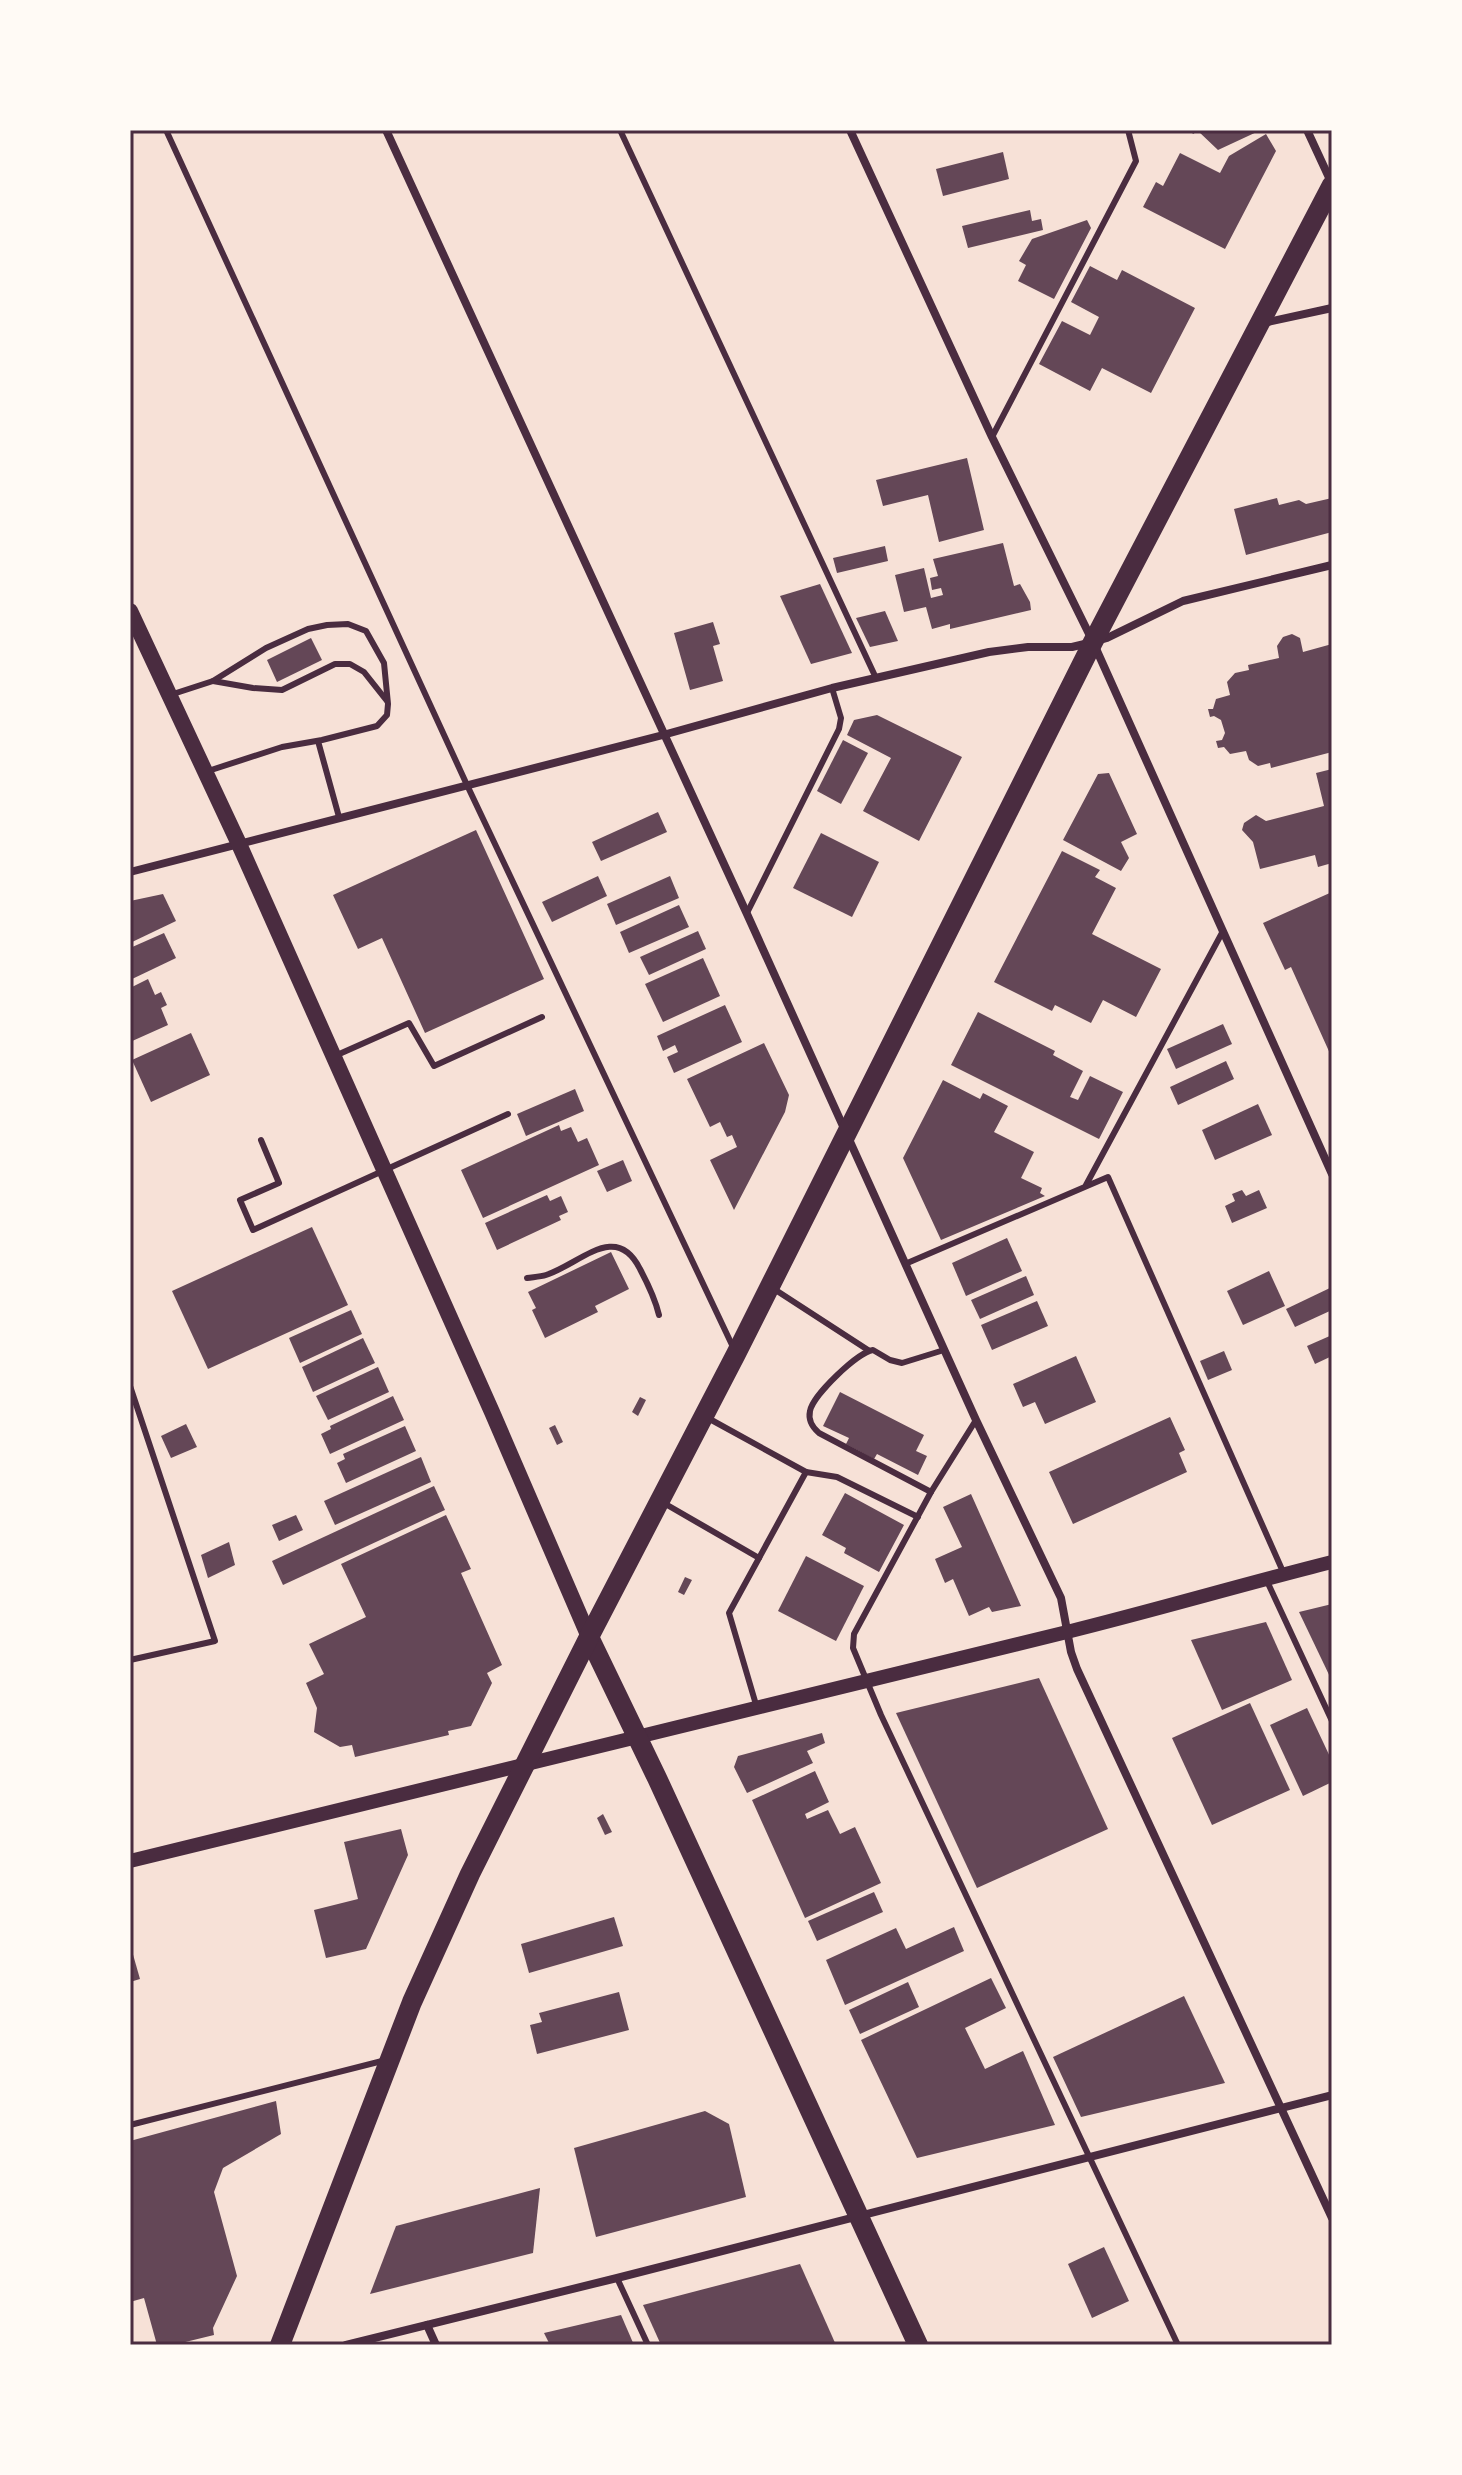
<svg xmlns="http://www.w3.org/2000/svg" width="1462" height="2475" font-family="'Libre Baskerville',serif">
	<rect width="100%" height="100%" fill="#f7e1d7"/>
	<g fill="#644757">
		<path d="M1190 130H1261L1218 150 1198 131 1193 134Z"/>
		<path d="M1266 134 1276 151 1225 249 1143 207 1156 182 1163 186 1180 153 1220 173 1229 156Z"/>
		<path d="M1003 152 1009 179 943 196 936 169Z"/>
		<path d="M1030 210 1032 221 1041 219 1043 230 968 248 962 226Z"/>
		<path d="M1087 220 1091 228 1054 299 1018 281 1026 265 1019 261 1032 239Z"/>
		<path d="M1090 266 1117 280 1122 270 1195 308 1151 393 1102 368 1090 391 1039 364 1062 321 1090 335 1099 317 1071 302Z"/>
		<path d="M967 458 984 530 939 542 928 495 883 506 876 480Z"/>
		<path d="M1277 498 1279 505 1299 500 1306 504 1332 498V532L1246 555 1234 509Z"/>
		<path d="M1003 543 1014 586 1020 584 1030 602 1031 610 950 629V624L932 629 926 607 904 612 895 575 924 568 931 598 943 595 941 588 932 590 930 578 938 576 933 559Z"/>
		<path d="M885 546 888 561 837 573 833 558Z"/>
		<path d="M820 584 852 653 811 664 780 596Z"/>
		<path d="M885 611 898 641 870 647 856 618Z"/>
		<path d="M713 622 720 644 713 646 723 681 690 690 674 633Z"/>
		<path d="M1292 634 1300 638 1303 652 1332 644V752L1271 768 1270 763 1258 766 1249 760 1246 751 1230 754 1224 747 1218 748 1216 741 1222 740 1225 733 1221 720 1214 716 1210 717 1208 709H1213L1216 699 1230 695 1227 682 1235 673 1249 670 1248 665 1279 658 1277 646 1283 637Z"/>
		<path d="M311 638 322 660 277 682 267 660Z"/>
		<path d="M877 715 962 757 919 841 863 811 891 758 847 735 854 720Z"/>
		<path d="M843 740 868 753 841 804 817 791Z"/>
		<path d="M1332 769V863L1318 867 1315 855 1260 869 1253 842 1242 830 1244 823 1256 815 1266 821 1324 806 1316 773Z"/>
		<path d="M1109 773 1137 834 1121 842 1129 858 1121 871 1063 840 1098 774Z"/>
		<path d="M658 812 667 832 601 861 592 842Z"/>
		<path d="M476 830 544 979 425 1033 382 938 358 949 333 895Z"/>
		<path d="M821 833 879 862 852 917 793 888Z"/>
		<path d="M1062 851 1100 870 1095 877 1116 888 1092 934 1161 969 1136 1017 1103 1000 1091 1023 1055 1005 1052 1011 994 982Z"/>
		<path d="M598 876 607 896 552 922 542 902Z"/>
		<path d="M670 876 679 898 616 925 607 904Z"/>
		<path d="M1332 892V1058L1291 967 1285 970 1263 923Z"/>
		<path d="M163 894 176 921 130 943V901Z"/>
		<path d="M679 905 689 927 629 953 620 932Z"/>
		<path d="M698 931 706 949 649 975 640 957Z"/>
		<path d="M164 933 176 958 130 980V948Z"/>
		<path d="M703 958 720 996 663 1022 645 984Z"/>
		<path d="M148 979 155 995 161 992 167 1005 161 1008 168 1025 130 1042V988Z"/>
		<path d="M725 1005 742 1042 674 1073 667 1057 678 1052 675 1045 663 1051 657 1036Z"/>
		<path d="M978 1012 1055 1051 1053 1055 1083 1071 1070 1097 1078 1100 1090 1076 1123 1092 1099 1139 951 1065Z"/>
		<path d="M1223 1024 1232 1044 1176 1069 1167 1049Z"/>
		<path d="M191 1033 210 1075 151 1102 132 1060Z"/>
		<path d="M764 1043 789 1095 785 1112 734 1210 710 1160 737 1147 732 1135 727 1137 720 1122 710 1127 687 1079Z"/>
		<path d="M1226 1061 1234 1079 1178 1105 1170 1087Z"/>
		<path d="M943 1080 980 1099 983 1093 1008 1106 994 1132 1034 1152 1021 1178 1042 1188 1040 1193 1045 1196 941 1240 903 1158Z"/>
		<path d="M575 1089 584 1111 526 1136 517 1114Z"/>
		<path d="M1258 1104 1272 1135 1215 1160 1202 1130Z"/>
		<path d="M559 1125 561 1131 571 1127 578 1142 587 1138 599 1165 483 1218 461 1170Z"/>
		<path d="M623 1160 632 1181 607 1192 597 1171Z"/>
		<path d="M1242 1190 1246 1196 1259 1190 1267 1208 1232 1223 1225 1206 1235 1201 1232 1194Z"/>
		<path d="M547 1195 550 1201 561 1196 568 1212 559 1216 561 1220 497 1250 485 1223Z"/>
		<path d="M312 1227 348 1305 208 1369 172 1291Z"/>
		<path d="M1007 1238 1022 1271 966 1296 952 1263Z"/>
		<path d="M611 1252 629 1289 595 1306 598 1312 545 1338 532 1310 536 1308 528 1292Z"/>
		<path d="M1269 1271 1285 1306 1243 1325 1227 1291Z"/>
		<path d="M1026 1276 1034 1295 980 1319 971 1300Z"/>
		<path d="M1332 1287V1310L1295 1327 1286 1309Z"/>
		<path d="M1037 1301 1048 1326 992 1350 981 1325Z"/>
		<path d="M351 1310 362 1334 300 1363 289 1338Z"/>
		<path d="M1332 1335V1356L1315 1364 1307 1346Z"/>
		<path d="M363 1338 375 1363 313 1392 302 1367Z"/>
		<path d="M1224 1351 1232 1370 1208 1380 1200 1361Z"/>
		<path d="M1076 1356 1096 1402 1045 1424 1035 1402 1023 1407 1013 1384Z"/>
		<path d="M378 1367 389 1392 328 1420 316 1396Z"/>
		<path d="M840 1392 924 1435 916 1451 927 1456 918 1475 877 1454 874 1459 846 1444 849 1438 823 1426Z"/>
		<path d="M393 1396 404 1420 330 1454 321 1434 331 1429 330 1426Z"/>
		<path d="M640 1397 646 1400 638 1416 632 1412Z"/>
		<path d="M1170 1417 1185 1450 1179 1453 1187 1472 1073 1524 1049 1472Z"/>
		<path d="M186 1424 197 1447 171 1458 161 1436Z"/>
		<path d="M555 1425 563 1442 557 1445 549 1428Z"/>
		<path d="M405 1426 416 1451 346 1483 337 1463 345 1459 343 1454Z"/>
		<path d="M421 1457 431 1482 335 1525 324 1501Z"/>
		<path d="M434 1486 445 1510 283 1585 272 1561Z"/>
		<path d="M845 1493 904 1525 879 1572 844 1553 846 1548 822 1535Z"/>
		<path d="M971 1494 1021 1606 992 1612 989 1607 969 1616 953 1579 945 1583 935 1559 962 1547 943 1507Z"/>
		<path d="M296 1515 303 1530 279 1541 272 1525Z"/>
		<path d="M446 1515 471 1569 461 1573 502 1665 487 1673 492 1683 471 1726 448 1731 449 1735 355 1757 352 1745 340 1747 314 1732 317 1708 306 1683 324 1674 309 1644 366 1617 341 1564Z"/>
		<path d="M229 1542 235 1565 208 1578 201 1555Z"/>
		<path d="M806 1556 864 1586 836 1641 778 1611Z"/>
		<path d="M685 1577 692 1580 684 1595 678 1592Z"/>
		<path d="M1332 1604V1681L1299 1612Z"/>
		<path d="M1266 1622 1292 1680 1222 1710 1191 1640Z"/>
		<path d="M1039 1678 1108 1829 977 1888 896 1713Z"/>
		<path d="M1250 1703 1290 1790 1212 1825 1172 1738Z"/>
		<path d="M1307 1708 1332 1761V1782L1303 1796 1270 1725Z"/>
		<path d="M822 1733 825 1743 807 1751 813 1763 747 1793 734 1767 738 1756Z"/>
		<path d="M815 1771 829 1802 805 1814 807 1819 828 1810 840 1834 855 1827 881 1883 805 1918 752 1800Z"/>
		<path d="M603 1814 612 1832 605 1835 597 1818Z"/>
		<path d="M401 1829 408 1855 366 1949 326 1958 314 1910 358 1899 344 1842Z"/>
		<path d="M874 1892 883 1912 817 1941 808 1921Z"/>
		<path d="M614 1917 623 1946 529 1973 521 1944Z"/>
		<path d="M954 1927 964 1951 845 2005 826 1960 896 1928 906 1949Z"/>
		<path d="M130 1944 140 1979 130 1982Z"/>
		<path d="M991 1978 1006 2008 965 2028 985 2069 1023 2051 1055 2125 917 2158 861 2040Z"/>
		<path d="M908 1982 919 2007 860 2034 849 2010Z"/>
		<path d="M619 1992 629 2030 537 2054 530 2025 542 2022 539 2013Z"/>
		<path d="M1184 1996 1225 2083 1081 2117 1053 2057Z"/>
		<path d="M276 2101 281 2134 223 2168 214 2192 237 2276 213 2328 214 2335 173 2345H157L144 2298 130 2302V2141Z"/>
		<path d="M705 2111 729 2124 746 2197 596 2237 574 2148Z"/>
		<path d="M540 2188 533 2253 370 2294 396 2226Z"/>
		<path d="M1104 2247 1129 2301 1092 2318 1068 2264Z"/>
		<path d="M800 2264 836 2345H661L643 2305Z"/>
		<path d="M621 2315 634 2345H550L544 2333Z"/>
	</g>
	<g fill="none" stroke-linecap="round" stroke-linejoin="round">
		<g stroke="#4a2c40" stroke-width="6">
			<path d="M166 130 467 785 733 1347"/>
			<path d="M620 130 876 678"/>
			<path d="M992 437 1136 161 1128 130"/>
			<path d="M213 681 253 688 282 690 335 664H350L364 672 387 701"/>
			<path d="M170 695 213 681 266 648 308 629 327 625 348 624 366 631 384 663 388 704 387 715 377 726 322 740 282 747 205 772"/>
			<path d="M318 741 339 817"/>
			<path d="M747 913 839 729 841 718 832 688"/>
			<path d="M337 1055 409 1023 434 1066 542 1017"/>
			<path d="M261 1140 279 1183 240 1200 253 1230 508 1114"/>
			<path d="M1086 1185 1223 931"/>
			<path d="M905 1264 1108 1177 1284 1574"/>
			<path d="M527 1278C533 1277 540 1277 546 1275 580 1264 616 1221 640 1269 648 1284 655 1298 659 1315"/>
			<path d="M774 1289 868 1350"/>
			<path d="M130 1386 215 1641 130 1660"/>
			<path d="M706 1417 806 1472 729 1613 757 1708"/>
			<path d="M976 1420 931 1492 854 1634 853 1648 881 1715 1178 2345"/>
			<path d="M806 1472 837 1477 918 1517"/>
			<path d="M931 1492 819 1433C812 1427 808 1420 810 1411 813 1395 858 1352 873 1350L890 1360 902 1363 944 1350"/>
			<path d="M662 1502 759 1558"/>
			<path d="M1266 1579 1332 1721"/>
			<path d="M130 2125 386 2060"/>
			<path d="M617 2278 648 2345"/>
		</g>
		<g stroke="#4a2c40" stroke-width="8">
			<path d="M386 130 747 914 976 1420 1061 1598 1071 1652 1077 1669 1332 2218"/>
			<path d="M850 130 992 437 1093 642 1332 1174"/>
			<path d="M1307 130 1332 184"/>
			<path d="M1263 323 1332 308"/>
			<path d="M130 872 663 735 832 688 989 652 1028 647H1072L1093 642 1107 638 1183 601 1332 565"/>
			<path d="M427 2325 436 2345"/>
			<path d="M346 2345 617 2278 1332 2095"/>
		</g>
		<path stroke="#4a2c40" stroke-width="14" d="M130 1861C442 1783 755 1709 1067 1632 1156 1610 1244 1584 1332 1562"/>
		<path stroke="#4a2c40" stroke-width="16" d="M130 611 239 844 492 1412 589 1637"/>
		<g stroke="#4a2c40" stroke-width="20">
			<path d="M589 1637 657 1778 918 2345"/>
			<path d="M280 2345 412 2002 470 1874 589 1637 736 1354 1093 642 1332 185"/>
		</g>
	</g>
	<rect width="1462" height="2475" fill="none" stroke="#fffaf5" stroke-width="264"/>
	<rect x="132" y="132" width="1198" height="2211" fill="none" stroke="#4a2c40" stroke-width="3"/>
</svg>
